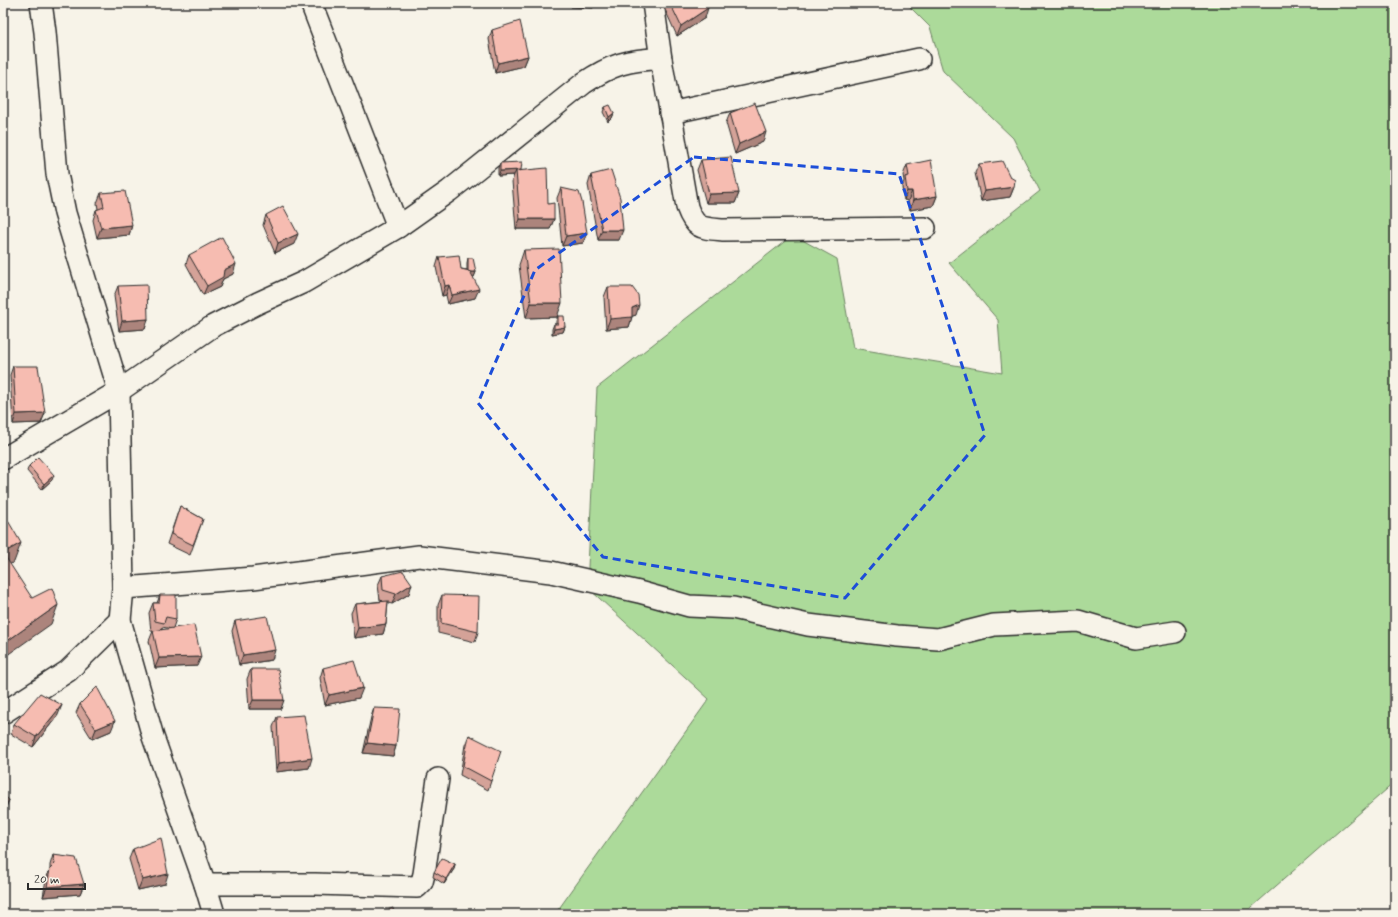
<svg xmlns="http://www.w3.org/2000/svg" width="1398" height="917" font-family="Mynerve,sans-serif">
	<rect width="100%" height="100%" fill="#f7f3e8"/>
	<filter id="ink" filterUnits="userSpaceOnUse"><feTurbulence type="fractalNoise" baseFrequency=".025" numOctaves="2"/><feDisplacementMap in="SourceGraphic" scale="8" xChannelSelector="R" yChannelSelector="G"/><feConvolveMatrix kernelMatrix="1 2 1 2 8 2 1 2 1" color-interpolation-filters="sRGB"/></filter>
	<g filter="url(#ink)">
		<path fill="#acda9a" stroke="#6c8262" d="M906 3H1395V782L1244 914H555L709 699 587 587 597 388 793 235 837 259 853 348 1002 373 998 320 949 263 1040 191 1013 138 943 71 930 27Z"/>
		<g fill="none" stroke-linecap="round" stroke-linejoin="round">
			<g stroke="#2b2b2b" stroke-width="24">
				<g id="minor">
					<path d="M41 3 45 32 57 174 65 213 119 391 123 588 120 620 153 737 205 884 214 914"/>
					<path d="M311 3 398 227"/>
					<path d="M653 3 661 59"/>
					<path d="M670 113 919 59"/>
					<path d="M3 459 119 391 213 326 258 303 304 282 398 227 449 191 584 83C611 65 628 59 661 59L687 207C695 229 701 228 723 230L925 228"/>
					<path d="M123 588 253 578 419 556 551 572 639 592 689 606 733 608 808 625 897 636 938 639 994 625 1078 621 1136 638 1175 632"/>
					<path d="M3 713 68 671 120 620"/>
					<path d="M205 884H315L417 887 422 882 424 874 438 779"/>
				</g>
			</g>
			<use href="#minor" stroke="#f7f3e8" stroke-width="21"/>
		</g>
		<g fill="#d4a298" stroke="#2b2b2b" fill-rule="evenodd">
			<path d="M662 3H706L705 18 677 36Z"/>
			<path d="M492 30 528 56 524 66 495 73 489 39Z"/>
			<path d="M605 107 614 113 612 118 608 122 603 112Z"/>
			<path d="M730 113 763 142 735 154 726 123Z"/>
			<path d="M701 160 739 193 735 203H706L697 170Z"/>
			<path d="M500 163 521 170 548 204 554 219 550 229H516L512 181 514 175 498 176V168Z"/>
			<path d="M979 164 1014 187 1010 197 981 201 975 173Z"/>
			<path d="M907 165 937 196 933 206 910 210 908 201 904 200 902 187 904 181 903 175Z"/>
			<path d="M591 175 619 240H598L588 185Z"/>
			<path d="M561 188 583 243 562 246 557 198Z"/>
			<path d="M101 193 132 225 129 235 97 238 93 220 96 210 98 209 97 203Z"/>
			<path d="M266 215 294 244 275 253 263 225Z"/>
			<path d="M524 250 557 317 526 318 519 265Z"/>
			<path d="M189 255 233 274 223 279 220 287 203 295 186 264Z"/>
			<path d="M439 257 461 269 467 270V263L468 258 476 272 474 277H473L475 298 448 304 446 295 442 296 436 267Z"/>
			<path d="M118 286 148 319 145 329 119 331 114 296Z"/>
			<path d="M608 287 636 315 632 316 629 327 606 329 604 297Z"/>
			<path d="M558 316 565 327 563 332 552 334V329L554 324H556V321Z"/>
			<path d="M13 366 45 413 41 423 13 424 10 375Z"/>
			<path d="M29 466 52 480 42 489 27 471Z"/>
			<path d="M180 506 203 519 190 555 167 544Z"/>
			<path d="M382 576 409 594 392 604 388 603 386 624 383 634 354 638 351 613 355 604 383 601 380 600 378 585Z"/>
			<path d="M160 595 176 619 173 628 197 666 155 668 149 641 153 631H154H151L149 613 153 603H157ZM162 627 172 629 161 630Z"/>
			<path d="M442 595 478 632 475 642 438 633V605Z"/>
			<path d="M235 621 272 660 239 665 232 631Z"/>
			<path d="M323 668 359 698 325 705 320 678Z"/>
			<path d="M251 669 281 709H249L247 679Z"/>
			<path d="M80 704 111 731 92 739 76 713Z"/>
			<path d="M374 708 396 746 393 756 363 753 371 717Z"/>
			<path d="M58 715 33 747 11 734 14 724Z"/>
			<path d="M277 717 309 768 276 772 273 727Z"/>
			<path d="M469 735 491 781 488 790 460 775 465 745Z"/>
			<path d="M133 849 165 884 138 890 129 859Z"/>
			<path d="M53 855 84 884 80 894 43 897 46 879 50 869V865Z"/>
			<path d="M455 864 454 869 444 884 433 877 434 872Z"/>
		</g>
		<g fill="#ac847c" stroke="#2b2b2b">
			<path d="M572 3H594L593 8 571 7Z"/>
			<path d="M708 8 705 18 677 36 681 26Z"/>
			<path d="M528 56 524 66 495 73 498 63Z"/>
			<path d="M614 113 612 118 608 122 609 117Z"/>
			<path d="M766 132 763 142 735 154 739 144Z"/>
			<path d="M521 170 516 171 514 175 498 176 500 171Z"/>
			<path d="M1014 187 1010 197 981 201 985 191Z"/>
			<path d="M907 191H912L908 201 904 200Z"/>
			<path d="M739 193 735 203H706L709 194Z"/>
			<path d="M937 196 933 206 910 210 913 200Z"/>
			<path d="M520 219H554L550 229H516Z"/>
			<path d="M132 225 129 235 97 238 101 228Z"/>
			<path d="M602 230H623L619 240H598Z"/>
			<path d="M587 233 583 243 562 246 566 236Z"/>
			<path d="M298 234 294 244 275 253 278 243Z"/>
			<path d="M236 264 233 274 223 279 220 287 203 295 207 286 224 270Z"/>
			<path d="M468 272H476L474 277H467Z"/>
			<path d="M449 285 446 295 442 296 445 286Z"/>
			<path d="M479 289 475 298 448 304 452 295Z"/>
			<path d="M531 303H562L557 317 526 318Z"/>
			<path d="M639 305 636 315 630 317H632L629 327 606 329 610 319Z"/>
			<path d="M148 319 145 329 119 331 122 321Z"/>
			<path d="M565 327 563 332 552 334 554 329Z"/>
			<path d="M45 413 41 423 13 424 16 414Z"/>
			<path d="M54 475 52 480 42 489 44 484Z"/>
			<path d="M21 543 14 562 3 568V553Z"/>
			<path d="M412 584 409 594 392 604 396 594Z"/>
			<path d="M58 605 51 624 3 658V644Z"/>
			<path d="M386 624 383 634 354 638 358 628Z"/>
			<path d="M275 650 272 660 239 665 243 655Z"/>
			<path d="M201 657 197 666 155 668 159 658Z"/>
			<path d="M363 688 359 698 325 705 329 695Z"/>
			<path d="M253 700H284L281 709H249Z"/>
			<path d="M62 705 58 715 33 747 36 737Z"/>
			<path d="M115 721 111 731 92 739 96 729Z"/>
			<path d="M367 743 396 746 393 756 363 753Z"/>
			<path d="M312 758 309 768 276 772 279 763Z"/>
			<path d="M9 800 5 810 3 814V811Z"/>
			<path d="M455 864 454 869 444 884 446 879Z"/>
			<path d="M168 874 165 884 138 890 142 880Z"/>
			<path d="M84 884 80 894 43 897 47 887Z"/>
		</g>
		<g fill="#f6bcb1" stroke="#2b2b2b">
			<path d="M670 3H706L708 8 681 26Z"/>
			<path d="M520 21 528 56 498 63 492 30Z"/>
			<path d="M755 103 766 132 739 144 730 113Z"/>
			<path d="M610 105 614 113 609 117 605 107Z"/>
			<path d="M731 157 739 193 709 194 701 160Z"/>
			<path d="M931 160 937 196 913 200 912 191H907L905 177 909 176 907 165Z"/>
			<path d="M1002 161 1010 177 1015 180 1014 187 985 191 979 164Z"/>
			<path d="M522 162 521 170 500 171V163Z"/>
			<path d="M547 168 548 204 554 203V219H520L516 171Z"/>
			<path d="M611 170 620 198 623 230H602L591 175Z"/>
			<path d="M561 188 579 192 582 202 587 233 566 236Z"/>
			<path d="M125 191 132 225 101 228 96 210 104 207 101 193Z"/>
			<path d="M283 206 298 234 278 243 266 215Z"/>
			<path d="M222 237 236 264 224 270 223 277 207 286 189 255Z"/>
			<path d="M559 249 562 303H531L524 250Z"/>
			<path d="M459 255 461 269 470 271 479 289 452 295 449 285 445 286 439 257Z"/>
			<path d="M468 258H473L476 272H471L468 271Z"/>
			<path d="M147 285 148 319 122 321 118 286Z"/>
			<path d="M608 287H632L638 295 639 305 632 308V317L610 319Z"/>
			<path d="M558 316H564L565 327 554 329V324H558Z"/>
			<path d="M13 366H38L45 413 16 414Z"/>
			<path d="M38 457 54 475 44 484 29 466Z"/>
			<path d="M180 506 203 519 193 545 171 534Z"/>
			<path d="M7 519 21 543 3 553 32 598 52 588 58 605 3 644V522Z"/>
			<path d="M403 571 412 584 396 594 383 590 382 576Z"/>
			<path d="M160 595H176V619L166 617 164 623 155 621 153 603H159Z"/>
			<path d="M442 595 479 596 478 632 441 623Z"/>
			<path d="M388 601 386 624 358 628 355 604Z"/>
			<path d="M267 616 275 650 243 655 235 621Z"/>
			<path d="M194 625 201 657 159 658 153 631Z"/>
			<path d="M354 660 363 688 329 695 323 668Z"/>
			<path d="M251 669H278L284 700H253Z"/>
			<path d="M97 687 115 721 96 729 80 704Z"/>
			<path d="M40 693 62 705 36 737 14 724Z"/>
			<path d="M374 708 400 709 396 746 367 743Z"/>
			<path d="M304 715 312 758 279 763 277 717Z"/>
			<path d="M469 735 501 751 491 781 463 766Z"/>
			<path d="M3 795 9 800 3 811Z"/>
			<path d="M161 838 168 874 142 880 133 849Z"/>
			<path d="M53 855 76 858 84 884 47 887 50 869 55 864Z"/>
			<path d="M442 858 455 864 446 879 434 872Z"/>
			<path d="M393 908 394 914H380V912Z"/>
			<path d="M286 910 309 911 312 914H287Z"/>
			<path d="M158 912V914H151Z"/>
		</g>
	</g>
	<path fill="none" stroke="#1d4ed8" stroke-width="3" stroke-dasharray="8 5" stroke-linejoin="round" d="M694 157 899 174 985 435 845 598 603 557 478 403 535 270Z"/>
	<rect width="1398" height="917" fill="none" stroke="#f7f3e8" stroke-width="16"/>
	<rect x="8" y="8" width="1382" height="901" fill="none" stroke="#2b2b2b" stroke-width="1.5" filter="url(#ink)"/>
	<path d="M28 883v6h57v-6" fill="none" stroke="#2b2b2b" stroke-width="2"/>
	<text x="34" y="883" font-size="12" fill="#2b2b2b" stroke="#f7f3e8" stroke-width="3" paint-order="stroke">20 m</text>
</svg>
